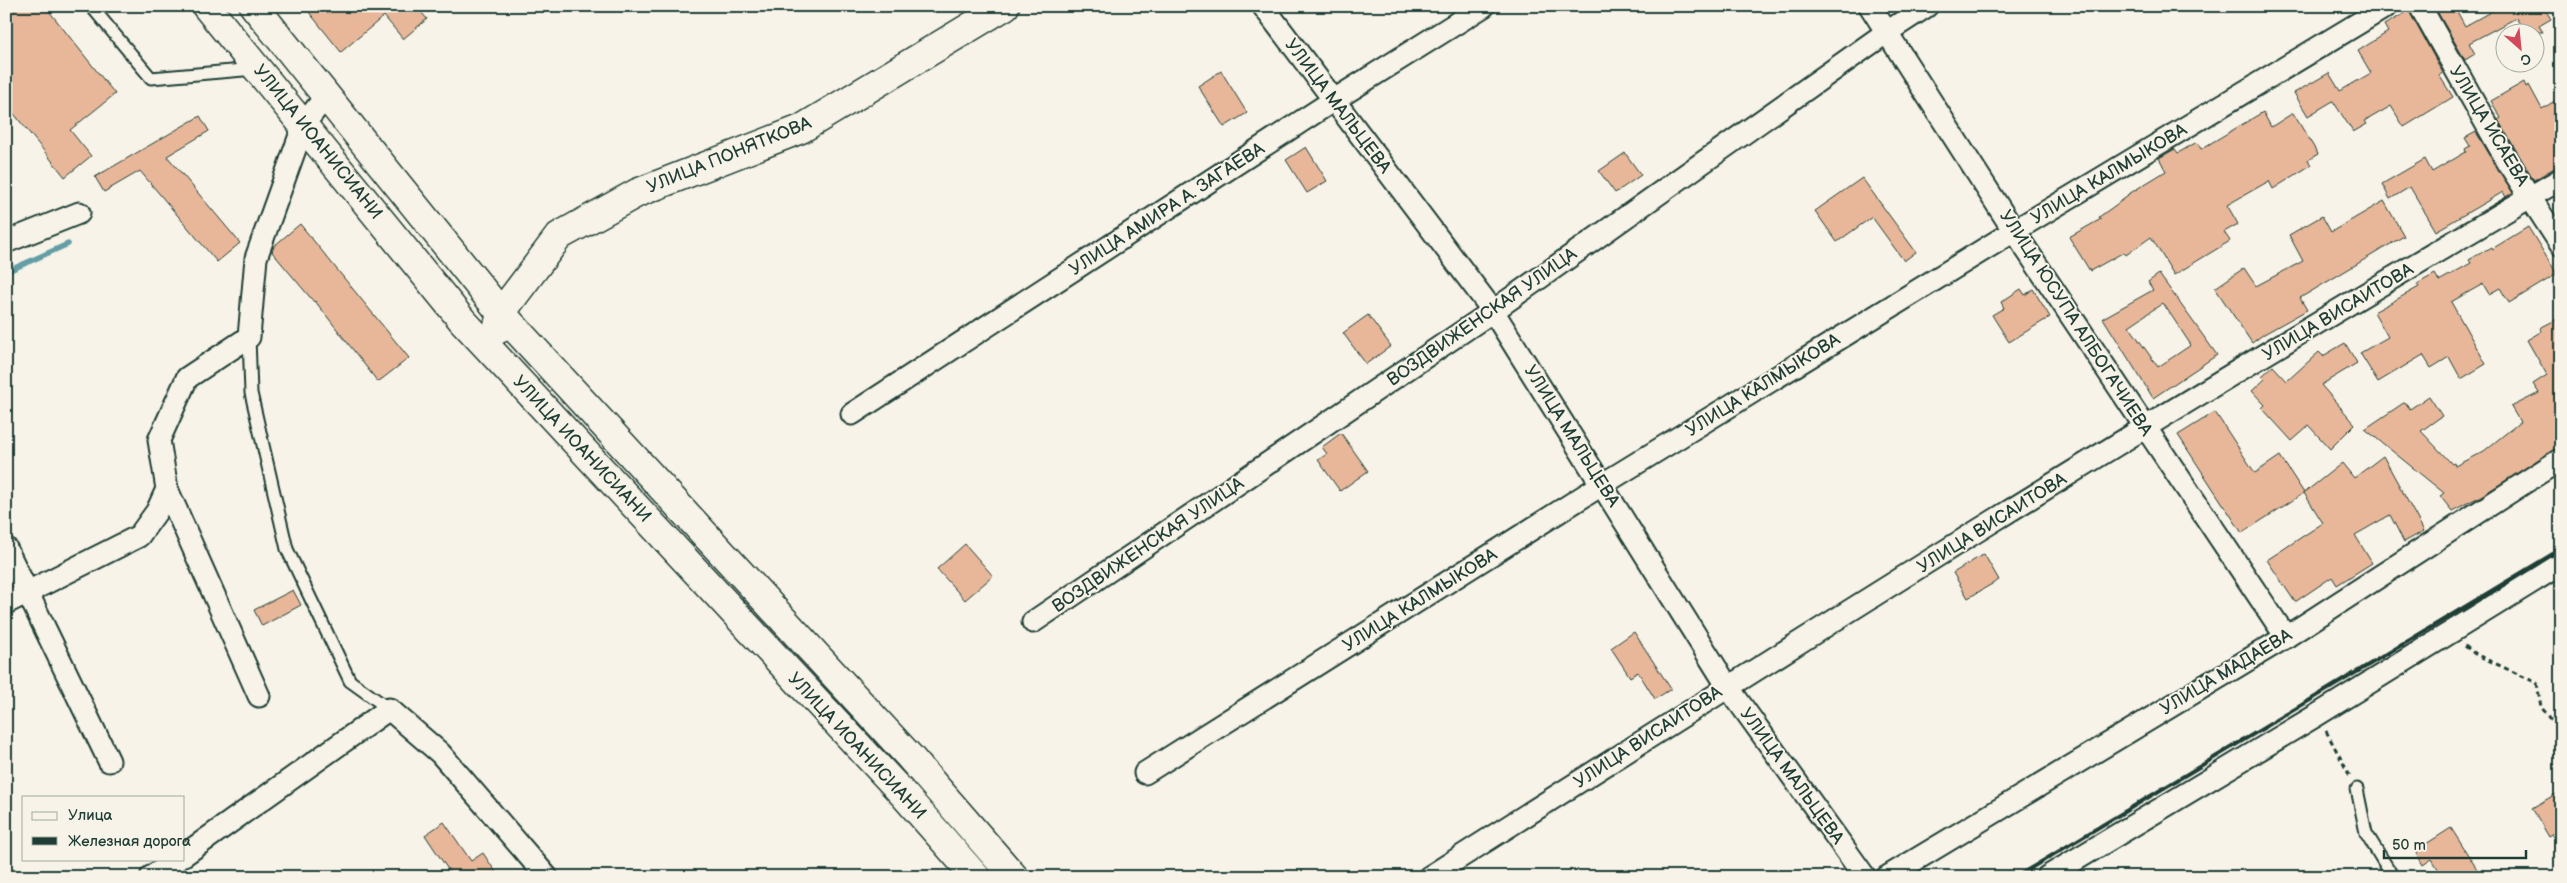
<svg xmlns="http://www.w3.org/2000/svg" width="2567" height="883" font-family="'Balsamiq Sans',sans-serif">
	<rect width="100%" height="100%" fill="#f7f3e8"/>
	<filter id="ink" filterUnits="userSpaceOnUse"><feTurbulence type="fractalNoise" baseFrequency=".02" numOctaves="2"/><feDisplacementMap in="SourceGraphic" scale="10" xChannelSelector="R" yChannelSelector="G"/><feConvolveMatrix kernelMatrix="1 2 1 2 8 2 1 2 1" color-interpolation-filters="sRGB"/></filter>
	<g filter="url(#ink)">
		<g fill="none" stroke-linecap="round" stroke-linejoin="round">
			<path stroke="#639da5" stroke-width="5.5" d="M6 272 68 244"/>
		</g>
		<g fill="#e8b799" stroke="#1f3d34" fill-rule="evenodd">
			<path d="M19 6H45L115 94 70 130 91 156 65 177 6 104V17Z"/>
			<path d="M304 6H416L427 19 403 39 384 16 341 52Z"/>
			<path d="M2434 6H2454L2465 26 2501 6H2543L2551 19 2539 26 2543 32H2525L2516 18 2469 43 2475 54 2465 60Z"/>
			<path d="M2409 11 2443 73 2439 75 2453 97 2404 127 2391 106 2365 121 2367 124 2353 132 2333 101 2308 116 2294 93 2329 73 2340 91 2371 73 2358 51 2388 32 2384 25Z"/>
			<path d="M1221 71 1247 113 1224 127 1198 86Z"/>
			<path d="M2524 82 2526 87 2529 85 2542 109 2561 97V164L2534 180 2498 120 2501 118 2491 101Z"/>
			<path d="M2263 112 2271 127 2293 113 2318 154 2308 160 2311 165 2273 189 2269 181 2227 205 2238 224 2224 232 2230 241 2174 275 2151 237 2126 255 2124 252 2090 271 2069 237 2101 219 2099 217 2128 196 2127 195 2166 171 2159 158 2175 149 2178 153 2197 142 2201 149Z"/>
			<path d="M200 116 209 131 167 156 240 243 217 262 140 171 104 192 95 177Z"/>
			<path d="M2476 132 2513 193 2506 197 2503 192 2436 231 2410 187 2390 199 2382 184 2425 159 2432 172 2466 152 2465 149 2470 146 2465 138Z"/>
			<path d="M1306 147 1327 181 1307 193 1286 160Z"/>
			<path d="M1625 153 1641 175 1615 193 1599 171Z"/>
			<path d="M1862 178 1916 252 1904 261 1872 217 1837 242 1815 211Z"/>
			<path d="M2384 201 2404 236 2300 298 2307 310 2264 334 2252 343 2215 288 2244 268 2256 286 2303 261 2289 235 2322 216 2331 232Z"/>
			<path d="M300 224 409 358 378 382 315 301 314 302 272 252 274 246Z"/>
			<path d="M2528 227 2557 274 2509 303 2500 288 2489 294 2483 284 2451 302 2486 364 2461 379 2449 357 2431 368 2423 355 2378 382 2360 353 2388 337 2374 312 2419 287 2417 284 2435 274 2439 281 2471 263 2469 260 2491 247 2492 249Z"/>
			<path d="M2159 274 2217 355 2153 398 2103 318 2153 290 2148 282ZM2163 303 2191 345 2158 367 2129 326Z"/>
			<path d="M2021 289 2025 295 2033 289 2050 317 2009 342 1992 315 2004 308 2001 302Z"/>
			<path d="M1368 315 1391 346 1366 364 1343 333Z"/>
			<path d="M2561 317V447L2481 496 2452 511 2440 496 2444 493 2365 429 2405 402 2410 409 2429 396 2442 416 2421 431 2452 464 2454 463 2455 466 2484 451 2520 422 2511 407 2539 393 2533 384 2547 375 2527 340 2542 331 2540 328Z"/>
			<path d="M2345 343 2357 363 2321 385 2355 424 2330 449 2309 426 2292 441 2262 408 2265 405 2252 391 2265 379 2262 376 2273 366 2287 381 2319 352 2323 356Z"/>
			<path d="M2215 412 2255 473 2280 456 2304 493 2242 533 2178 435Z"/>
			<path d="M1341 433 1368 471 1340 491 1318 460 1327 454 1322 447Z"/>
			<path d="M2383 456 2424 531 2404 542 2390 515 2355 535 2372 563 2337 585 2332 577 2295 602 2267 560 2323 523 2304 493 2342 463 2354 478Z"/>
			<path d="M965 544 993 576 965 600 937 569Z"/>
			<path d="M1984 554 1999 580 1968 598 1953 573Z"/>
			<path d="M293 590 301 605 262 626 254 610Z"/>
			<path d="M1634 632 1671 689 1655 699 1638 672 1630 677 1611 648Z"/>
			<path d="M2561 791V830L2549 837 2532 808Z"/>
			<path d="M444 822 471 861 483 853 499 877H447L451 874 425 835Z"/>
			<path d="M2451 828 2482 877H2443L2432 859 2423 865 2415 851Z"/>
		</g>
		<g fill="none" stroke-linecap="round" stroke-linejoin="round">
			<g stroke="#1f3d34" stroke-width="15">
				<g id="lane">
					<path d="M91 6 151 78 255 69"/>
					<path d="M249 337 251 393 287 549 350 681 389 709"/>
					<path d="M2357 789 2366 833 2393 877"/>
				</g>
			</g>
			<g stroke="#1f3d34" stroke-width="25">
				<g id="street">
					<path d="M1263 6 1493 311 1728 687 1865 877"/>
					<path d="M1870 6 2014 231 2286 637"/>
					<path d="M2420 6 2510 166 2561 245"/>
					<path d="M6 242 79 213"/>
					<path d="M852 414 1334 100 1484 6"/>
					<path d="M167 489 259 696"/>
					<path d="M6 548 109 761"/>
					<path d="M6 603 139 536 157 511 167 489 159 440 187 378 249 337 256 258 304 124 326 96"/>
					<path d="M1033 622 1493 311 1887 32 1927 6"/>
					<path d="M1145 773 1603 484 2014 231 2387 6"/>
					<path d="M184 855 389 709 440 753 547 877"/>
					<path d="M151 877 178 859"/>
					<path d="M1429 877C1803 639 2178 401 2561 179"/>
					<path d="M1887 877 2286 637 2561 459"/>
					<path d="M2047 877 2317 715 2561 564"/>
				</g>
			</g>
			<g stroke="#1f3d34" stroke-width="31">
				<g id="secondary">
					<path d="M206 6 462 320 904 795 976 877"/>
					<path d="M254 6 501 313 909 756 1014 877"/>
					<path d="M497 330 501 313 559 236 637 193 801 129 1005 6"/>
				</g>
			</g>
			<g stroke="#1f3d34" stroke-width="3" stroke-dasharray="5 4" stroke-linecap="butt">
				<path d="M2465 646 2475 654 2537 683 2541 707 2561 731"/>
				<path d="M2326 731 2350 776"/>
				<path d="M2094 871 2100 877"/>
			</g>
			<use href="#lane" stroke="#f7f3e8" stroke-width="11"/>
			<use href="#street" stroke="#f7f3e8" stroke-width="21"/>
			<use href="#secondary" stroke="#f7f3e8" stroke-width="28"/>
			<path stroke="#1f3d34" stroke-width="4" d="M2016 877 2561 549"/>
		</g>
	</g>
	<g text-anchor="middle" dominant-baseline="central" stroke-width="4" stroke-linejoin="round" paint-order="stroke">
		<g font-size="18" fill="#1f3d34" stroke="#f7f3e8">
			<text transform="translate(1338 106) rotate(53)">УЛИЦА МАЛЬЦЕВА</text>
			<text transform="translate(2489 126) rotate(59)">УЛИЦА ИСАЕВА</text>
			<text transform="translate(318 142) rotate(51)">УЛИЦА ИОАНИСИАНИ</text>
			<text transform="translate(729 155) rotate(-22)">УЛИЦА ПОНЯТКОВА</text>
			<text transform="translate(2109 174) rotate(-31)">УЛИЦА КАЛМЫКОВА</text>
			<text transform="translate(1167 209) rotate(-33)">УЛИЦА АМИРА А. ЗАГАЕВА</text>
			<text transform="translate(2338 312) rotate(-31)">УЛИЦА ВИСАИТОВА</text>
			<text transform="translate(1482 317) rotate(-35)">ВОЗДВИЖЕНСКАЯ УЛИЦА</text>
			<text transform="translate(2076 323) rotate(57)">УЛИЦА ЮСУПА АЛБОГАЧИЕВА</text>
			<text transform="translate(1763 385) rotate(-32)">УЛИЦА КАЛМЫКОВА</text>
			<text transform="translate(1572 436) rotate(58)">УЛИЦА МАЛЬЦЕВА</text>
			<text transform="translate(582 449) rotate(47)">УЛИЦА ИОАНИСИАНИ</text>
			<text transform="translate(1992 523) rotate(-32)">УЛИЦА ВИСАИТОВА</text>
			<text transform="translate(1148 545) rotate(-34)">ВОЗДВИЖЕНСКАЯ УЛИЦА</text>
			<text transform="translate(1420 600) rotate(-32)">УЛИЦА КАЛМЫКОВА</text>
			<text transform="translate(2226 672) rotate(-31)">УЛИЦА МАДАЕВА</text>
			<text transform="translate(1648 737) rotate(-33)">УЛИЦА ВИСАИТОВА</text>
			<text transform="translate(857 746) rotate(47)">УЛИЦА ИОАНИСИАНИ</text>
			<text transform="translate(1792 776) rotate(54)">УЛИЦА МАЛЬЦЕВА</text>
		</g>
	</g>
	<rect width="2567" height="883" fill="none" stroke="#f7f3e8" stroke-width="25"/>
	<rect x="12" y="12" width="2542" height="858" fill="none" stroke="#1f3d34" stroke-width="2" filter="url(#ink)"/>
	<rect x="22" y="796" width="162" height="65" fill="#f7f3e8" stroke="#a1aaa0"/>
	<rect x="32" y="812" width="25" height="8" fill="#f7f3e8" stroke="#a1aaa0"/>
	<text x="68" y="820" font-size="15" fill="#1f3d34">Улица</text>
	<rect x="32" y="837" width="25" height="8" fill="#1f3d34" stroke="#a1aaa0"/>
	<text x="68" y="846" font-size="15" fill="#1f3d34">Железная дорога</text>
	<g transform="translate(2520 48) rotate(153)"><circle r="24" fill="#f7f3e8" stroke="#a1aaa0"/>
	<path d="M0-4L9 19L0 12L-9 19Z" fill="#d1495b"/>
	<text y="-8" font-size="14" font-weight="bold" text-anchor="middle" fill="#1f3d34">С</text>
	</g>
	<path d="M2384 850v8h142v-8" fill="none" stroke="#1f3d34" stroke-width="2.5"/>
	<text x="2392" y="850" font-size="15" fill="#1f3d34" stroke="#f7f3e8" stroke-width="4" paint-order="stroke">50 m</text>
</svg>
